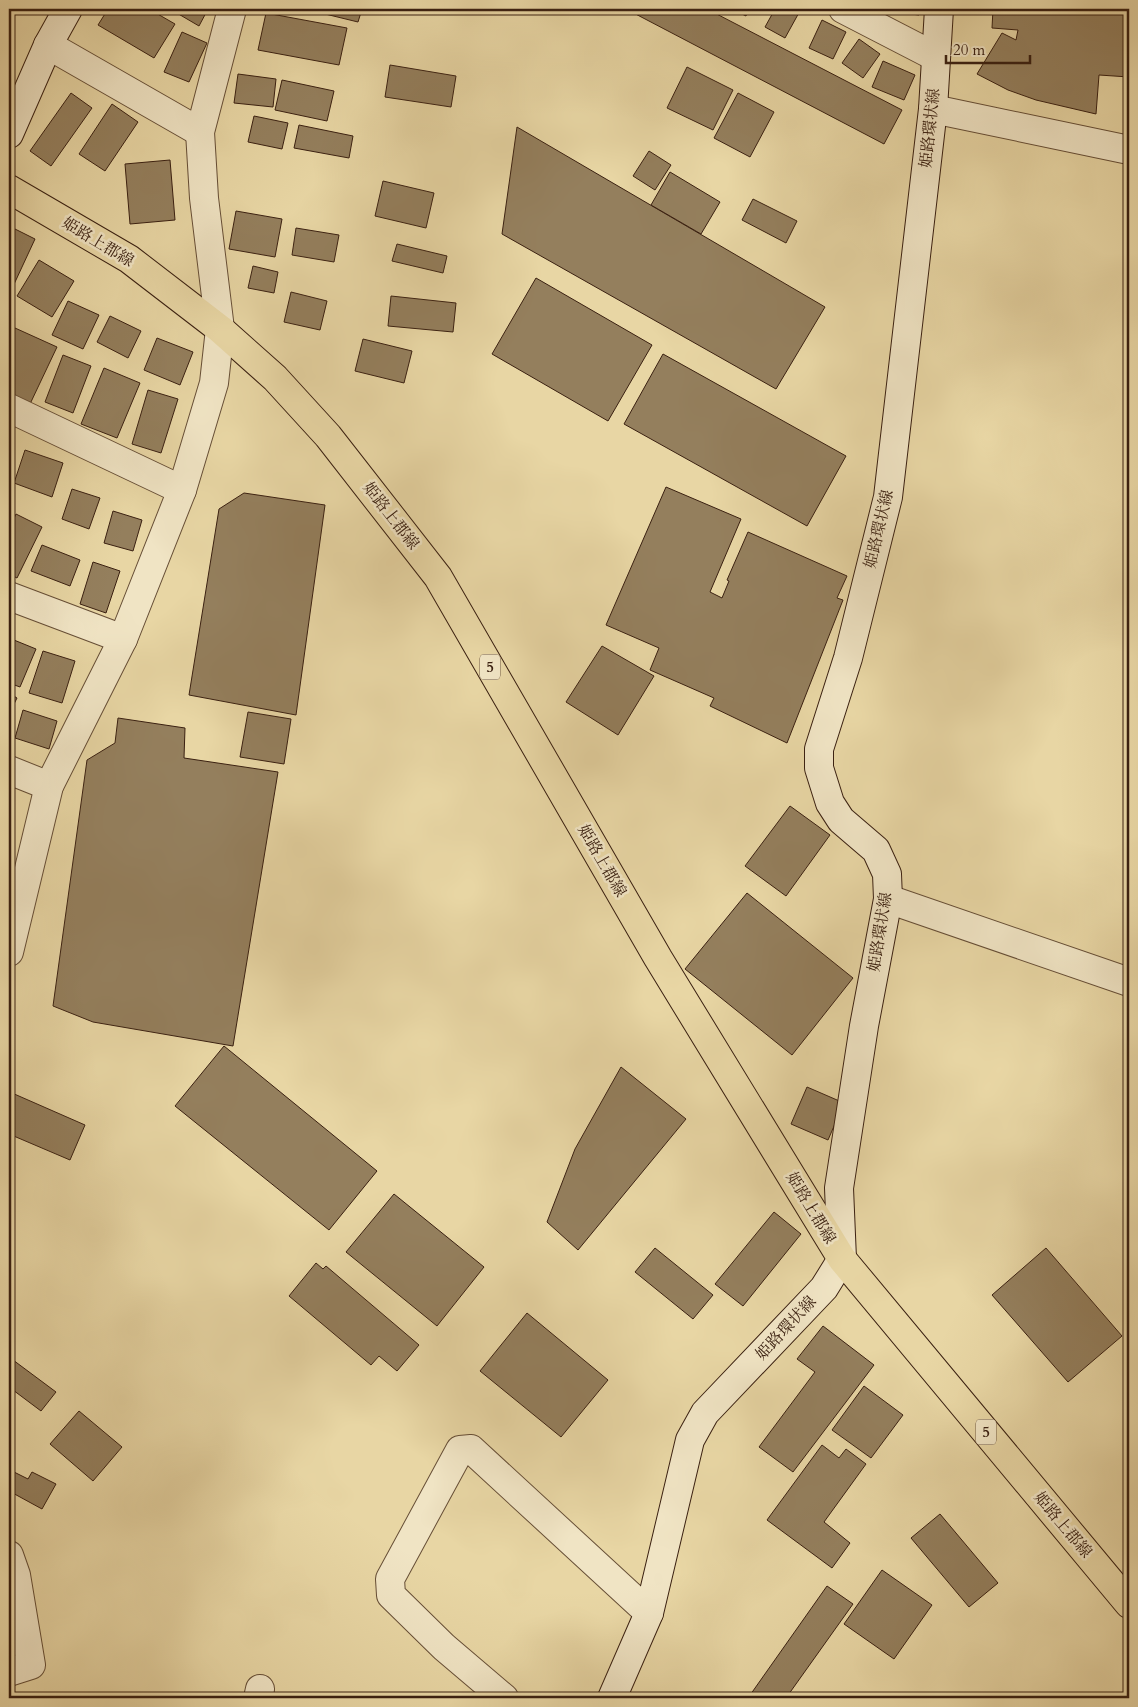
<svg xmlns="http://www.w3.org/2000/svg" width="1138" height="1707" font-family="Cardo,'Noto Serif JP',serif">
	<rect width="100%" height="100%" fill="#e8d6a4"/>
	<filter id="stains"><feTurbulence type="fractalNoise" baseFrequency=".004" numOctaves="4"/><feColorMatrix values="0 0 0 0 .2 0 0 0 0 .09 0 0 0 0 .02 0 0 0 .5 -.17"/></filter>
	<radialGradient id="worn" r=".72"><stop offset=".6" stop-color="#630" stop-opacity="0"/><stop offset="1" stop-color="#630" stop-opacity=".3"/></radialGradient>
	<g fill="#947f5d" stroke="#3a2011">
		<path d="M108 9H149L175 24 154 58 98 25Z"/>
		<path d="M170 9H208L199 26Z"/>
		<path d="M317 9H362L358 22 317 12Z"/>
		<path d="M626 9H707L902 110 884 144Z"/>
		<path d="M732 9H749L746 16Z"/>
		<path d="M775 9H801L785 38 765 27Z"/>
		<path d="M871 9H920L919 15Z"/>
		<path d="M993 9H1129V77L1099 75 1096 114 1036 100 1008 90 977 74 1002 33 1016 40 1018 30 992 28Z"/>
		<path d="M266 13 347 28 339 65 258 50Z"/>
		<path d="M822 20 846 32 833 59 809 48Z"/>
		<path d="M182 32 207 43 189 82 164 72Z"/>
		<path d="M859 39 880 54 863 78 842 63Z"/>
		<path d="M883 61 915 75 904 100 872 87Z"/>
		<path d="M390 65 456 76 451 107 385 97Z"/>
		<path d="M687 67 733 90 713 130 667 108Z"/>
		<path d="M238 74 276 79 273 107 234 103Z"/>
		<path d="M282 80 334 91 327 121 275 110Z"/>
		<path d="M71 93 92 108 51 166 30 151Z"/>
		<path d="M738 93 774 112 750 157 714 138Z"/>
		<path d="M112 104 138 122 105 171 79 154Z"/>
		<path d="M254 116 288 123 282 149 248 142Z"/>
		<path d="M299 125 353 136 349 158 294 148Z"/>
		<path d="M517 127 825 307 776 389 502 234Z"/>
		<path d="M649 151 671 165 655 190 633 176Z"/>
		<path d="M170 160 175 220 130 224 125 164Z"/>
		<path d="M670 172 720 202 701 234 651 205Z"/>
		<path d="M383 181 434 193 426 228 375 216Z"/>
		<path d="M753 199 797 221 786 243 742 220Z"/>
		<path d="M236 211 282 219 275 257 229 249Z"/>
		<path d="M9 226 35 239 9 295Z"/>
		<path d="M296 228 339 235 334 262 292 255Z"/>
		<path d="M397 244 447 256 443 273 392 261Z"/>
		<path d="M39 260 74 281 52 317 17 296Z"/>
		<path d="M253 266 278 272 274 293 248 288Z"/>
		<path d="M536 278 652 345 608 421 492 354Z"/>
		<path d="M291 292 327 301 320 330 284 322Z"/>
		<path d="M391 296 456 303 453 332 388 326Z"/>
		<path d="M68 301 99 315 83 349 52 335Z"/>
		<path d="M110 316 141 331 128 358 97 342Z"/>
		<path d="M15 328 57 347 30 404 9 394V342Z"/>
		<path d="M157 338 193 352 180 385 144 370Z"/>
		<path d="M363 339 412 351 404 383 355 371Z"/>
		<path d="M663 354 846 456 807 526 624 424Z"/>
		<path d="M63 355 91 366 73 413 45 402Z"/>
		<path d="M104 368 140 383 117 438 81 424Z"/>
		<path d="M148 390 178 399 161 453 132 444Z"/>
		<path d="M25 450 63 463 52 497 14 483Z"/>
		<path d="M666 487 741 519 710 592 722 598 729 581 727 580 748 532 847 576 837 598 843 600 787 743 710 706 714 698 650 670 659 648 606 625Z"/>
		<path d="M72 489 100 498 89 529 62 519Z"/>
		<path d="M244 493 325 505 296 715 189 695 219 509Z"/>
		<path d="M113 511 142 520 133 551 104 543Z"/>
		<path d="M16 514 42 527 17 578 9 574V529Z"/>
		<path d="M42 545 80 560 70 586 31 571Z"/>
		<path d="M93 562 120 571 106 613 80 604Z"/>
		<path d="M9 638 36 649 20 687 9 683Z"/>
		<path d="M602 646 654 676 618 735 566 702Z"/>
		<path d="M43 651 75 661 62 703 29 693Z"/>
		<path d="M9 693 17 698 9 714Z"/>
		<path d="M23 710 57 721 49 749 15 738Z"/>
		<path d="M248 712 291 719 284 764 240 757Z"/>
		<path d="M118 718 185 728 184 758 278 772 233 1046 93 1022 53 1006 87 760 115 743Z"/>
		<path d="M9 802 14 803 9 832Z"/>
		<path d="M790 806 830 835 786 896 745 866Z"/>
		<path d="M747 893 853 978 792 1055 685 969Z"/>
		<path d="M224 1046 377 1171 329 1230 175 1106Z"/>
		<path d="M621 1067 686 1119 578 1250 547 1222 575 1149Z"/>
		<path d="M807 1087 844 1103 828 1140 791 1124Z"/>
		<path d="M12 1093 85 1125 70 1160 9 1134V1100Z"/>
		<path d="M394 1194 484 1267 437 1326 346 1252Z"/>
		<path d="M774 1212 801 1234 743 1306 715 1284Z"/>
		<path d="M655 1248 713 1295 693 1319 635 1272Z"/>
		<path d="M1046 1248 1122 1336 1068 1382 992 1295Z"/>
		<path d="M316 1263 323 1269 326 1266 419 1345 397 1371 379 1356 371 1365 289 1296Z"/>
		<path d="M527 1313 608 1380 561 1437 480 1371Z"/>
		<path d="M823 1326 874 1365 793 1472 759 1447 815 1372 797 1359Z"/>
		<path d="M9 1357 56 1392 41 1411 9 1387Z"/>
		<path d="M864 1386 903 1415 871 1458 832 1430Z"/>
		<path d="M79 1411 122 1447 93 1481 50 1444Z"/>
		<path d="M822 1445 839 1458 846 1449 866 1464 824 1522 850 1543 832 1568 767 1520Z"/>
		<path d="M14 1472 28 1479 32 1472 56 1484 42 1509 9 1491V1481Z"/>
		<path d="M940 1514 998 1583 969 1607 911 1538Z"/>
		<path d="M882 1570 932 1605 894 1659 844 1624Z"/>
		<path d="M827 1586 853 1604 786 1698H748Z"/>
	</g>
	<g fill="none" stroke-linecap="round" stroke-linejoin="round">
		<g stroke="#664e36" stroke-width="30">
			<g id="street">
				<path d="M843 9 936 57"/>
				<path d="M48 45 200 132"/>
				<path d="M933 109 1129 150"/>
				<path d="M9 408 182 490"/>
				<path d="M9 596 123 639"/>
				<path d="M9 770 49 786"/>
				<path d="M888 899 1129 982"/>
				<path d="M9 952 49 786 123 639 182 490 214 383 220 329 204 198 200 132 232 9"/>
				<path d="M9 1555 16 1575 31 1665 9 1672"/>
				<path d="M258 1698 260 1689"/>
				<path d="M504 1698 444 1647 391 1595 390 1579 460 1450 471 1449 649 1613"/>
			</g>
		</g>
		<g stroke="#3a2011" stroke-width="30">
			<g id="secondary">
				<path d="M9 134 48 45 68 9"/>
				<path d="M612 1698 649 1613 690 1440 705 1413 824 1288 842 1259 839 1188 864 1026 888 899 887 874 876 850 841 820 830 803 819 768V749L848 658 888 497 933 109 939 9"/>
			</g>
		</g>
		<g stroke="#3a2011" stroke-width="30">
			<path id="primary" d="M9 189 129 259 220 329 275 378 328 436 438 577 658 958 842 1259 1129 1604"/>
		</g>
		<use href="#street" stroke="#f0e4c4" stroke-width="28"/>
		<use href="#secondary" stroke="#f0e4c4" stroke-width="28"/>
		<use href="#primary" stroke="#e8d6a4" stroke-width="28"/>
	</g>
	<g text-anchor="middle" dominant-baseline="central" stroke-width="5" stroke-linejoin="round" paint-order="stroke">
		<g fill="#f0e4c4" stroke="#715b47" stroke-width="1">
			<rect x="480" y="654.5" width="20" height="25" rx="4"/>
			<rect x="976" y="1419.5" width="20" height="25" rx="4"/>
		</g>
		<g font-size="15" font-weight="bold" fill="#3a2011">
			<text x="490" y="667">5</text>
			<text x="986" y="1432">5</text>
		</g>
		<g font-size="16" fill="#3a2011" stroke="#f0e4c4">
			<text transform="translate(930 128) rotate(-84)">姫路環状線</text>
			<text transform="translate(98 242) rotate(31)">姫路上郡線</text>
			<text transform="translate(391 516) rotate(52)">姫路上郡線</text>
			<text transform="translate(879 529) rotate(-77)">姫路環状線</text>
			<text transform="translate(602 861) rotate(60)">姫路上郡線</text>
			<text transform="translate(880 932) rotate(-81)">姫路環状線</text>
			<text transform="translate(811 1208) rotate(59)">姫路上郡線</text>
			<text transform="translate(786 1328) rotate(-47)">姫路環状線</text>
			<text transform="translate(1063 1525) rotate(50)">姫路上郡線</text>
		</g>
	</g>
	<rect width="1138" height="1707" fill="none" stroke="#e8d6a4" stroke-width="30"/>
	<rect x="10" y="10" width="1118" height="1687" fill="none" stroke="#3a2011" stroke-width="2.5"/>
	<rect x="15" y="15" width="1108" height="1677" fill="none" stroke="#3a2011"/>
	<path d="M946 55v8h84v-8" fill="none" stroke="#3a2011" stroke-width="2.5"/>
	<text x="953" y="55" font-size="15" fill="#3a2011" stroke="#f0e4c4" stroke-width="4" paint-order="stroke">20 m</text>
	<rect width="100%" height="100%" filter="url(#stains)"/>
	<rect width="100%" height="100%" fill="url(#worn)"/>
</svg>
